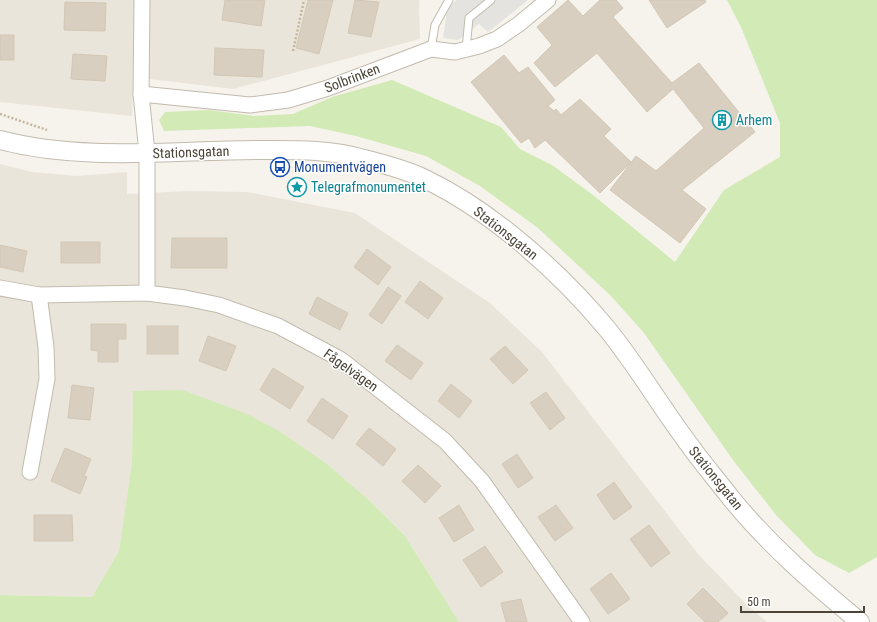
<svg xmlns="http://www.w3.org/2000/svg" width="877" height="622" font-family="'Roboto Condensed',sans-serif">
	<rect width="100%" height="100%" fill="#f6f3ec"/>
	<g fill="#eae5da">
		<path d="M0 0H419L420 39 233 89 133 77 132 116 0 102Z"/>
		<path d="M0 164 32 172 77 176 127 172V194L189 191 247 192 355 213 490 303 542 352 698 554 747 605 767 622H459L405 536 370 501 327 464 281 432 133 392 132 462 119 551 92 597 0 595Z"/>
	</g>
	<g fill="#d2eab5">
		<path d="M727 0H877V557L849 573 815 555 776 515 733 460 644 333 611 296 538 228 480 186 426 156 356 136 310 126 164 131 159 120 165 112 209 110 254 116 293 114 332 97 392 80 501 127 520 149 552 165 593 195 675 262 724 190 780 157V123L741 27Z"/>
		<path d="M182 390 245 413 281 432 327 464 370 501 405 536 459 622H0V595L92 597 119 551 132 462 133 391Z"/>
	</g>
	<path fill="#e5e3e0" d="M456 0H528L488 32 479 24 458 40 443 38 447 11Z"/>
	<g fill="#d8cfc1" stroke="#d3c7b4">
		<path d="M225 0H265L261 26 222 20Z"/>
		<path d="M308 0H333L319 54 296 48Z"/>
		<path d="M355 0 379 2 371 37 348 33Z"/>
		<path d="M568 0 583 16 600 0H616L623 8 613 17 672 83 699 63 755 132 682 190 706 209 680 243 610 190 636 156 656 171 704 128 673 89 647 112 597 53 555 87 534 63 552 45 537 27Z"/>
		<path d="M649 0H705L706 2 667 28Z"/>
		<path d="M65 2 106 3 105 31 64 30Z"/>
		<rect x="0" y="35" width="14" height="25"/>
		<path d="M215 48 264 50 262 77 214 75Z"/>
		<path d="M73 54 107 56 105 81 71 79Z"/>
		<path d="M504 55 519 73 528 67 555 100 548 106 554 111 556 109 561 115 580 99 611 129 604 136 631 162 600 193 545 140 535 148 529 138 521 143 471 82Z"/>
		<path d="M172 238H227V268H171Z"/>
		<rect x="61" y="242" width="39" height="21"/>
		<path d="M0 245 27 251 23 272 0 267Z"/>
		<path d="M367 249 391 267 378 285 354 267Z"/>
		<path d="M420 281 443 298 428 319 405 302Z"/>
		<path d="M388 287 401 296 382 324 369 315Z"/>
		<path d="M317 297 348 313 340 330 309 314Z"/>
		<path d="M91 324H126V339H118V362H98V351L91 350Z"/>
		<rect x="147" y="326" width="31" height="28"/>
		<path d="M208 336 236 346 226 371 199 361Z"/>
		<path d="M397 345 423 363 411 380 385 361Z"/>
		<path d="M505 346 528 370 513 384 490 359Z"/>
		<path d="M273 368 304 387 290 409 260 390Z"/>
		<path d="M451 384 472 401 459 418 438 401Z"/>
		<path d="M72 385 94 388 90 420 68 418Z"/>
		<path d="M546 392 565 418 550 430 530 403Z"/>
		<path d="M322 398 348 416 333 439 307 421Z"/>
		<path d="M369 428 396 449 383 466 356 444Z"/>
		<path d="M65 448 91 459 84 476 87 477 80 494 51 481Z"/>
		<path d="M517 454 533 478 518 488 502 464Z"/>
		<path d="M418 465 441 486 425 503 402 481Z"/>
		<path d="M614 482 632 507 614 520 597 495Z"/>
		<path d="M459 505 474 530 454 542 439 518Z"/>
		<path d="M556 505 573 528 555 541 538 517Z"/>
		<path d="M34 515H72L73 541H34Z"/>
		<path d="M649 525 670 553 651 567 630 539Z"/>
		<path d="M485 546 503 572 481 587 463 560Z"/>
		<path d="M611 573 630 599 608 614 590 589Z"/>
		<path d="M703 588 728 613 718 622H705L687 604Z"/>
		<path d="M521 599 527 622H506L501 603Z"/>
	</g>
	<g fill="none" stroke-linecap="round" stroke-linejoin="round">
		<g stroke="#c2bbae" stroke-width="9">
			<g id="service">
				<path d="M431 49 435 25 449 0"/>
				<path d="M466 49 469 18 491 0"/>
			</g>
		</g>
		<g stroke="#c2bbae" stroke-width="17">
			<g id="minor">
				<path d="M142 0 141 94 147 153V293"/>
				<path d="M141 94 250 105 288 100 328 88 431 49 455 52 479 46 497 39 519 24 548 0"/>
				<path d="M0 288 39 295 147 293 185 298 219 305 278 326 340 359 445 441 482 481 582 622"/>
				<path d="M30 472 47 379 46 347 39 295"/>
			</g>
		</g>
		<g stroke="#c2bbae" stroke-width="20">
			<path id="tertiary" d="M0 140C84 162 173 150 259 150 294 150 330 149 364 159 384 164 407 170 425 179 492 211 561 273 608 330 638 367 662 409 691 447 703 464 717 480 730 497 768 544 814 584 860 622"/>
		</g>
		<g stroke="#c4b79f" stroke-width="2.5" stroke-dasharray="2 2" stroke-linecap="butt">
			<path d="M293 51 304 0"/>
			<path d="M0 114 47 130"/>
		</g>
		<use href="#service" stroke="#fff" stroke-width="7"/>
		<use href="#minor" stroke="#fff" stroke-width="15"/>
		<use href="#tertiary" stroke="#fff" stroke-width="18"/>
	</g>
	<defs>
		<g id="building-ring" transform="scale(1)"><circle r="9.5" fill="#fff" stroke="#0f9aa8" stroke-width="1.5"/><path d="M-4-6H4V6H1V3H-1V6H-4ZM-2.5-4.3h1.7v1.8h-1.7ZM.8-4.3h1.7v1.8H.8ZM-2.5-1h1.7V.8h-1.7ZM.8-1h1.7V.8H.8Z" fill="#0f9aa8"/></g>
		<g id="bus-ring" transform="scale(1)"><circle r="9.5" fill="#fff" stroke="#1a4fb4" stroke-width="1.5"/><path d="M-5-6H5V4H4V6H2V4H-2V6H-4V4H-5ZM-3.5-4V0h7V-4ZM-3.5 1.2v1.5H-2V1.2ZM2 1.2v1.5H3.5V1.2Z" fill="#1a4fb4"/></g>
		<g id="sight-ring" transform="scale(1)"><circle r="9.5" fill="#fff" stroke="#0f9aa8" stroke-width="1.5"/><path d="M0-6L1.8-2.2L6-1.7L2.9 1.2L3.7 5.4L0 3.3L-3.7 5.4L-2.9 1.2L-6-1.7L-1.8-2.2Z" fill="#0f9aa8"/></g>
	</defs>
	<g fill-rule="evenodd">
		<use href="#building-ring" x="722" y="120"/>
		<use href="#bus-ring" x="280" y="167"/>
		<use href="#sight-ring" x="297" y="187"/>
	</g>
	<g text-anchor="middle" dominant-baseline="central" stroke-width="3" stroke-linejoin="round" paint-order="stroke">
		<g font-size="14" fill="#4b4439" stroke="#fff">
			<text transform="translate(352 78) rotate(-21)">Solbrinken</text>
			<text transform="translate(191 152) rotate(-2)">Stationsgatan</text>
			<text transform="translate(506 233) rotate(38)">Stationsgatan</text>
			<text transform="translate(351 370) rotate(35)">Fågelvägen</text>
			<text transform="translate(716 478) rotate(51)">Stationsgatan</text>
		</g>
		<g font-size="14" fill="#0d838f" stroke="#fff" text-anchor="start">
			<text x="736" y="120">Arhem</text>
			<text x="311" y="187">Telegrafmonumentet</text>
		</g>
		<g font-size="14" fill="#164399" stroke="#fff" text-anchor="start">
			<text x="294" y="167">Monumentvägen</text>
		</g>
	</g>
	<path d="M741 606v6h123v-6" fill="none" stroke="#4b4439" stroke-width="2"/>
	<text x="747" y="606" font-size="12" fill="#4b4439" stroke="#ffffff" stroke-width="3" paint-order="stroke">50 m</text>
</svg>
